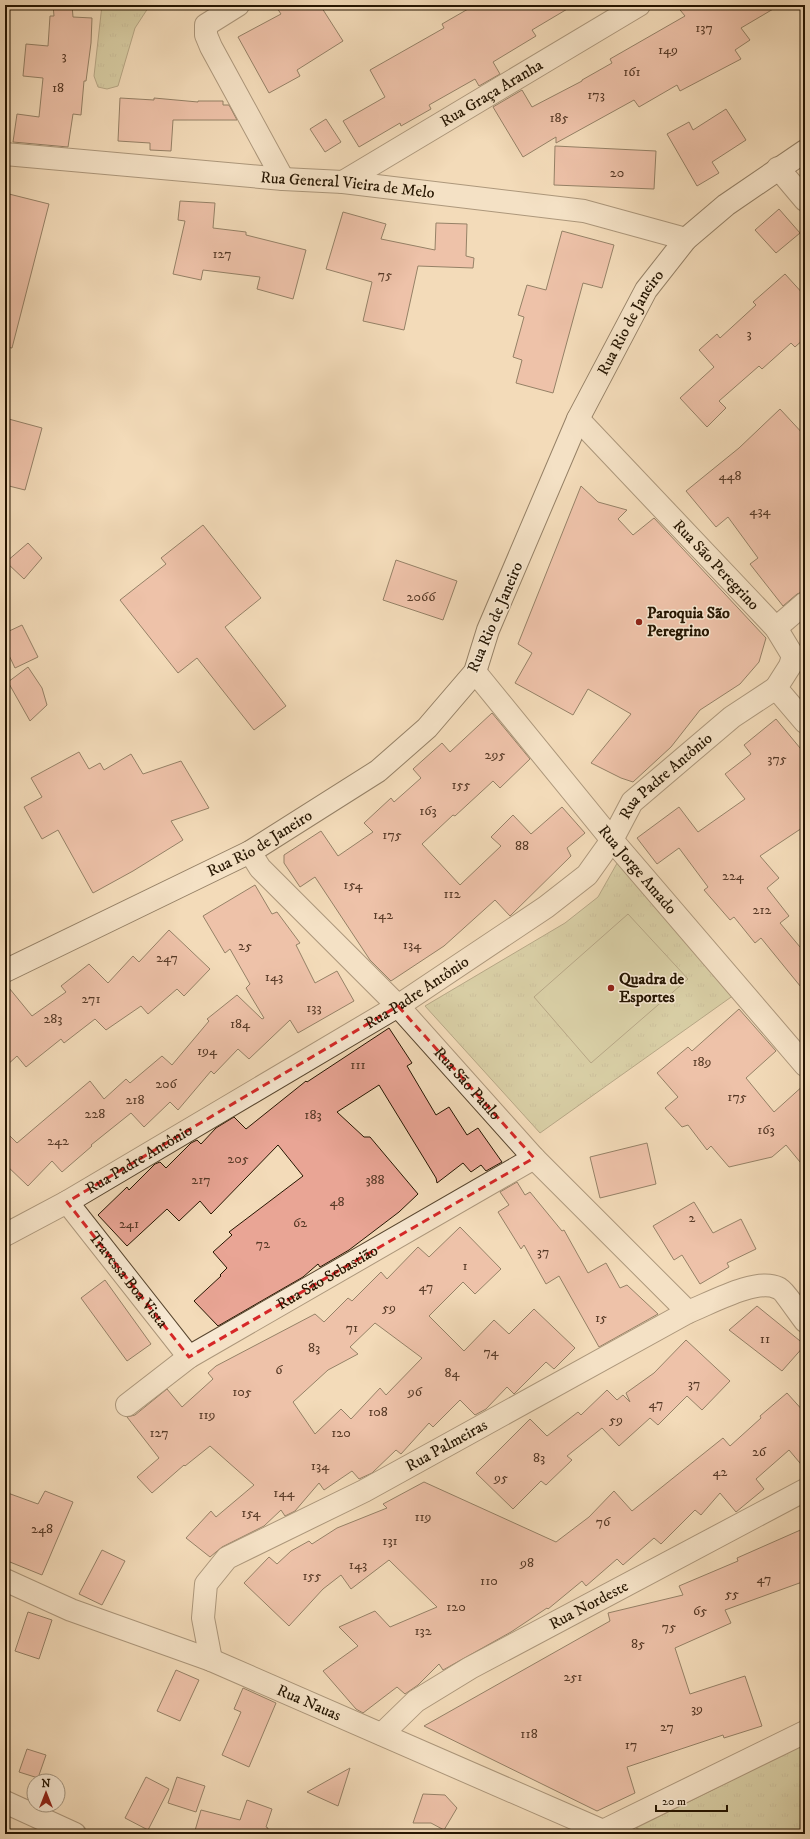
<svg xmlns="http://www.w3.org/2000/svg" width="810" height="1839" font-family="'IM FELL DW Pica',serif">
	<defs>
		<pattern id="park-tufts" width="24" height="20" patternUnits="userSpaceOnUse"><rect width="24" height="20" fill="#bbc08f"/><path d="M3 7l-1-3M5 7V3M7 7l1-3M15 17l-1-3M17 17v-4M19 17l1-3" fill="none" stroke="#a1a47a"/></pattern>
	</defs>
	<rect width="100%" height="100%" fill="#f3dbb9"/>
	<filter id="stains"><feTurbulence type="fractalNoise" baseFrequency=".005" numOctaves="4"/><feColorMatrix values="0 0 0 0 .2 0 0 0 0 .09 0 0 0 0 .02 0 0 0 .5 -.17"/></filter>
	<radialGradient id="worn" r=".72"><stop offset=".6" stop-color="#630" stop-opacity="0"/><stop offset="1" stop-color="#630" stop-opacity=".3"/></radialGradient>
	<g fill="url(#park-tufts)" stroke="#706a48">
		<path d="M102 5H150L135 28 118 86 107 89 98 87 94 76Z"/>
		<path d="M620 858 734 995 540 1133 425 1006 565 923 598 897Z"/>
		<path d="M805 1744V1834H650L636 1828Z"/>
	</g>
	<path fill="#bbc08f" stroke="#706a48" d="M628 914 688 979 591 1063 534 997Z"/>
	<g fill="#e9a595" stroke="#251501" fill-rule="evenodd">
		<path d="M53 5H72L73 17 92 18 91 43 86 81H84L81 115 73 114 68 147 13 142 17 114 39 117 43 78 23 76 26 44 48 46 50 16H54Z"/>
		<path d="M275 5H320L343 41 297 70 300 76 269 93 238 37 281 14Z"/>
		<path d="M475 5H574L532 30 536 36 493 62 500 74 479 86 475 79 429 105 431 109 401 126 400 123 359 147 343 121 385 97 370 70 444 28 442 24Z"/>
		<path d="M676 5H780L741 28 750 40 735 50 741 59 680 91 677 85 639 107 634 100 556 143V137L523 157 493 107 522 90 532 107 582 81V80L612 63 610 59 685 16Z"/>
		<path d="M120 98 154 100V98L198 102V101H223V105H229L237 120H173L171 151 150 150V143L118 141Z"/>
		<path d="M726 109 746 140 712 162 719 173 697 186 667 134 689 122 693 130Z"/>
		<path d="M326 119 341 142 325 152 310 129Z"/>
		<path d="M555 146 656 151 654 189 554 185Z"/>
		<path d="M5 193 49 204 12 348 5 347Z"/>
		<path d="M180 201 215 203 213 228 246 232V235L306 250 293 299 257 289 260 277 203 270 201 280 173 274 185 221 178 220Z"/>
		<path d="M779 209 800 233 776 253 755 230Z"/>
		<path d="M343 212 386 224 381 239 435 250 436 223 467 224 466 256 474 258 473 268 418 266 404 330 363 321 372 282 326 269Z"/>
		<path d="M562 231 614 245 602 288 583 283 553 393 516 383 522 360 513 357 524 317 518 315 527 285 546 290Z"/>
		<path d="M785 274 805 296V338L795 347 791 343 762 369 759 366 719 401 726 408 707 427 680 398 714 367 699 350 717 334 720 338 756 305 753 302Z"/>
		<path d="M780 409 805 436V591L797 594 783 606 750 564 758 558 728 517 716 527 686 491 739 448Z"/>
		<path d="M5 418 42 428 25 490 5 485Z"/>
		<path d="M581 486 598 502 627 510 618 519 633 535 654 518 766 638 759 662 740 684 700 710 671 747 633 782 621 778 591 763 631 714 588 689 573 715 515 683 532 653 518 644Z"/>
		<path d="M203 525 261 598 225 627 286 706 254 730 197 658 178 673 120 600 166 564 161 558Z"/>
		<path d="M28 543 42 558 24 579 6 562Z"/>
		<path d="M396 560 457 581 443 620 383 600Z"/>
		<path d="M22 625 38 657 15 668 5 647V633Z"/>
		<path d="M28 667 42 688 47 705 30 721 8 682Z"/>
		<path d="M492 713 530 759 500 788 493 781 455 816 453 815 422 844 460 885 501 846 491 837 513 815 531 834 562 807 585 833 567 848 571 856 510 916 495 900 444 946 391 981 370 960 315 877 300 887 284 863V855L321 831 338 856 373 832 364 823 391 798 394 802 421 778 413 769 442 743 450 752Z"/>
		<path d="M776 719 805 754V826L760 856 779 878 767 888 789 916 780 923 805 953V992L761 938 755 943 734 917 730 920 704 890 708 887 679 848 657 864 637 838 679 807 698 832 745 799 725 774 751 754 744 745Z"/>
		<path d="M79 752 89 769 100 763 104 770 131 754 143 774 181 761 209 808 171 821 183 840 133 871 93 893 58 830 42 839 24 807 42 797 31 778Z"/>
		<path d="M255 885 272 914 277 912 300 943 296 945 315 983 337 971 354 1001 298 1033 290 1020 249 1059 238 1049 214 1074 211 1071 178 1110 170 1102 144 1127 131 1113 91 1145 92 1146 62 1172 52 1161 28 1186 5 1164V1131L17 1143 90 1081 104 1099 126 1079 130 1083 162 1056 172 1065 209 1021 207 1019 237 995 262 1019 264 1018 246 988 250 984 230 949 225 953 203 916Z"/>
		<path d="M169 930 210 969 184 996 177 989 148 1014 141 1006 106 1030 95 1019 64 1043 61 1039 26 1067 17 1056 5 1067V983L32 1016 66 992 61 986 89 964 108 983 133 956 139 962Z"/>
		<path d="M739 1009 776 1051 746 1078 774 1112 805 1084V1168L786 1145 772 1157 729 1167 711 1146 707 1150 688 1125 682 1127 665 1108 678 1097 657 1073 688 1047 692 1051Z"/>
		<path d="M389 1028 412 1063 407 1066 436 1115 449 1107 467 1135 478 1128 502 1162 486 1171 481 1165 471 1172 463 1163 437 1183 436 1178 379 1085 337 1112 364 1137H370L418 1194 399 1212 349 1250 320 1267 318 1264 303 1277 218 1326 194 1301 221 1276 220 1275 227 1268 213 1252 232 1235 229 1232 303 1176 278 1145 211 1214 200 1201 179 1221 167 1209 127 1246 98 1215 127 1187 129 1190 155 1164 160 1162 166 1168 191 1143 197 1140 201 1144 216 1128 234 1117 246 1129 306 1081 307 1082Z"/>
		<path d="M647 1143 656 1184 600 1198 590 1157Z"/>
		<path d="M517 1182 525 1195 530 1192 562 1231 564 1230 588 1273 606 1263 620 1288 627 1285 658 1314 599 1347 559 1276 546 1284 524 1245 521 1249 498 1212 509 1205 500 1192Z"/>
		<path d="M694 1202 713 1233 741 1219 756 1249 727 1263 729 1267 700 1284 682 1255 674 1260 653 1226Z"/>
		<path d="M460 1227 501 1269 475 1294 463 1282 429 1316 464 1351 494 1320 509 1334 534 1309 575 1348 554 1369 546 1362 514 1394 507 1387 486 1409 475 1415 460 1400 433 1427 429 1423 401 1454 396 1450 372 1473 359 1479 352 1471 324 1490 319 1483 295 1511 285 1516 281 1510 264 1526 222 1547 210 1557 186 1538 211 1511 216 1517 254 1485 210 1446 185 1466 184 1465 152 1493 137 1477 159 1458 127 1417 135 1415 167 1389 182 1407 213 1379 208 1373 216 1366 315 1314 324 1322 348 1298 352 1301 381 1272 387 1279 418 1247 429 1257ZM375 1323 422 1358 386 1395 380 1388 351 1419 341 1409 315 1434 293 1402 328 1370 358 1354 350 1347Z"/>
		<path d="M105 1280 151 1344 127 1361 81 1298Z"/>
		<path d="M757 1306 805 1345 782 1371 729 1330Z"/>
		<path d="M686 1340 730 1381 702 1410 687 1396 658 1425 650 1418 619 1446 602 1428 567 1456 572 1460 546 1485 541 1481 513 1509 476 1473 530 1419 547 1436 578 1412 581 1415 607 1390 617 1400 623 1395 630 1402 626 1393 654 1373Z"/>
		<path d="M787 1393 805 1413V1469L789 1450 756 1479 764 1489 736 1512 720 1493 701 1515 695 1510 661 1544 654 1538 623 1565 617 1559 586 1586 582 1581 548 1609 547 1608 511 1632 443 1670 439 1664 418 1685 405 1694 397 1687 363 1713 356 1709 323 1671 358 1646 339 1627 375 1611 390 1627 437 1607 389 1560 351 1589 341 1575 323 1589 289 1626 244 1583 269 1557 277 1564 291 1551 309 1541 312 1544 337 1528 387 1508 383 1504 424 1482 556 1542 589 1517 614 1491 632 1511 723 1438 730 1446 761 1418 760 1416Z"/>
		<path d="M45 1491 73 1502 42 1575 5 1560V1492L38 1504Z"/>
		<path d="M805 1528V1581L725 1610 731 1623 675 1648 690 1694 745 1676 762 1726 724 1738 723 1735 627 1767 635 1793 597 1811 424 1726 610 1621 608 1613 683 1595 679 1586 738 1561 737 1558Z"/>
		<path d="M102 1550 125 1561 102 1605 79 1594Z"/>
		<path d="M28 1612 52 1620 39 1659 15 1651Z"/>
		<path d="M176 1670 199 1680 180 1721 157 1711Z"/>
		<path d="M243 1688 276 1703 249 1767 222 1755 241 1712 234 1709Z"/>
		<path d="M27 1749 46 1755 38 1778 19 1772Z"/>
		<path d="M350 1768 338 1806 307 1792Z"/>
		<path d="M146 1777 169 1789 148 1830 125 1818Z"/>
		<path d="M177 1777 205 1786 196 1812 168 1803Z"/>
		<path d="M423 1794 445 1795 457 1808 444 1830 431 1823H413Z"/>
		<path d="M247 1800 272 1809 266 1827 268 1828 267 1834H194L201 1810 240 1820Z"/>
	</g>
	<g fill="none" stroke-linecap="round" stroke-linejoin="round">
		<g stroke="#58462f" stroke-width="24">
			<g id="street">
				<path d="M238 5 206 25V35L211 47 283 179"/>
				<path id="s1" d="M5 154 283 179 343 182 584 211 686 239"/>
				<path d="M778 168 805 200"/>
				<path id="s2" d="M343 182 639 5"/>
				<path id="s3" d="M578 419 776 628 793 656 790 666 776 688 805 722"/>
				<path d="M776 628 805 603"/>
				<path id="s4" d="M475 672 612 840 805 1065"/>
				<path id="s5" d="M250 852 260 868 398 1006 534 1158 688 1312"/>
				<path id="s6" d="M67 1202 189 1357"/>
				<path id="s7" d="M5 1235 67 1202 398 1006 546 907 587 875 612 840 632 802 732 717 776 688"/>
				<path id="s8" d="M127 1405 189 1357 534 1158"/>
				<path id="s9" d="M5 1580 71 1610 211 1660 610 1834"/>
				<path id="s10" d="M211 1660 203 1618 206 1584 227 1558 364 1491 688 1312C709 1304 756 1277 778 1288 784 1290 800 1315 805 1321"/>
				<path id="s11" d="M382 1734 416 1701 470 1668 805 1490"/>
				<path d="M5 1802 75 1834"/>
				<path d="M603 1831 805 1732"/>
			</g>
		</g>
		<g stroke="#251501" stroke-width="24">
			<g id="secondary">
				<path id="s12" d="M5 971 250 852 378 771 427 728 475 672 488 630 578 419 646 290 686 239 726 205 805 151"/>
			</g>
		</g>
		<use href="#street" stroke="#f7e8d2" stroke-width="22"/>
		<use href="#secondary" stroke="#f7e8d2" stroke-width="22"/>
	</g>
	<path d="M0 0H810V1839H0ZM398 1006 534 1158 189 1357 67 1202Z" fill="#f3dbb9" fill-opacity=".55" fill-rule="evenodd"/>
	<path fill="none" stroke="#d62828" stroke-width="3" stroke-dasharray="8 5" stroke-linejoin="round" d="M398 1006 534 1158 189 1357 67 1202Z"/>
	<g fill="#8f2418" stroke="#f7e8d2" stroke-width="1.5">
		<circle cx="639" cy="622" r="4"/>
		<circle cx="611" cy="988" r="4"/>
	</g>
	<g text-anchor="middle" dominant-baseline="central" stroke-width="3" stroke-linejoin="round" paint-order="stroke">
		<g font-size="14" fill="#563926">
			<text x="704" y="28">137</text>
			<text x="668" y="50">149</text>
			<text x="64" y="56">3</text>
			<text x="632" y="72">161</text>
			<text x="58" y="88">18</text>
			<text x="596" y="95">173</text>
			<text x="559" y="118">185</text>
			<text x="617" y="173">20</text>
			<text x="222" y="254">127</text>
			<text x="385" y="275">75</text>
			<text x="749" y="334">3</text>
			<text x="730" y="476">448</text>
			<text x="760" y="511">434</text>
			<text x="421" y="597">2066</text>
			<text x="495" y="755">295</text>
			<text x="777" y="759">375</text>
			<text x="461" y="785">155</text>
			<text x="428" y="811">163</text>
			<text x="392" y="835">175</text>
			<text x="522" y="846">88</text>
			<text x="733" y="876">224</text>
			<text x="353" y="885">154</text>
			<text x="452" y="894">112</text>
			<text x="762" y="910">212</text>
			<text x="383" y="915">142</text>
			<text x="412" y="945">134</text>
			<text x="245" y="946">25</text>
			<text x="167" y="958">247</text>
			<text x="274" y="977">143</text>
			<text x="91" y="999">271</text>
			<text x="314" y="1008">133</text>
			<text x="53" y="1019">283</text>
			<text x="240" y="1024">184</text>
			<text x="207" y="1051">194</text>
			<text x="702" y="1062">189</text>
			<text x="358" y="1065">111</text>
			<text x="166" y="1084">206</text>
			<text x="737" y="1097">175</text>
			<text x="135" y="1100">218</text>
			<text x="95" y="1114">228</text>
			<text x="313" y="1115">183</text>
			<text x="766" y="1130">163</text>
			<text x="58" y="1141">242</text>
			<text x="238" y="1159">205</text>
			<text x="201" y="1180">217</text>
			<text x="375" y="1180">388</text>
			<text x="337" y="1202">48</text>
			<text x="692" y="1218">2</text>
			<text x="300" y="1223">62</text>
			<text x="129" y="1224">241</text>
			<text x="263" y="1244">72</text>
			<text x="543" y="1252">37</text>
			<text x="465" y="1266">1</text>
			<text x="426" y="1287">47</text>
			<text x="389" y="1308">59</text>
			<text x="601" y="1318">15</text>
			<text x="352" y="1328">71</text>
			<text x="765" y="1339">11</text>
			<text x="314" y="1348">83</text>
			<text x="491" y="1352">74</text>
			<text x="279" y="1370">6</text>
			<text x="452" y="1373">84</text>
			<text x="694" y="1384">37</text>
			<text x="242" y="1392">105</text>
			<text x="415" y="1392">96</text>
			<text x="656" y="1404">47</text>
			<text x="378" y="1412">108</text>
			<text x="207" y="1415">119</text>
			<text x="616" y="1420">59</text>
			<text x="159" y="1433">127</text>
			<text x="341" y="1433">120</text>
			<text x="759" y="1452">26</text>
			<text x="539" y="1458">83</text>
			<text x="320" y="1466">134</text>
			<text x="720" y="1472">42</text>
			<text x="501" y="1478">95</text>
			<text x="284" y="1493">144</text>
			<text x="251" y="1513">154</text>
			<text x="423" y="1517">119</text>
			<text x="603" y="1522">76</text>
			<text x="42" y="1529">248</text>
			<text x="390" y="1541">131</text>
			<text x="527" y="1563">98</text>
			<text x="358" y="1565">143</text>
			<text x="312" y="1576">155</text>
			<text x="764" y="1579">47</text>
			<text x="489" y="1581">110</text>
			<text x="732" y="1594">55</text>
			<text x="456" y="1607">120</text>
			<text x="700" y="1611">65</text>
			<text x="669" y="1627">75</text>
			<text x="423" y="1631">132</text>
			<text x="638" y="1644">85</text>
			<text x="573" y="1677">251</text>
			<text x="697" y="1709">39</text>
			<text x="667" y="1727">27</text>
			<text x="529" y="1734">118</text>
			<text x="631" y="1745">17</text>
		</g>
		<g font-size="16" fill="#251501" stroke="#f7e8d2">
			<text stroke="none"><textPath href="#s2" startOffset="173">Rua Graça Aranha</textPath></text>
			<text stroke="none"><textPath href="#s1" startOffset="344">Rua General Vieira de Melo</textPath></text>
			<text stroke="none"><textPath href="#s12" startOffset="946">Rua Rio de Janeiro</textPath></text>
			<text stroke="none"><textPath href="#s3" startOffset="201">Rua São Peregrino</textPath></text>
			<text transform="translate(495 617) rotate(-67)">Rua Rio de Janeiro</text>
			<text stroke="none"><textPath href="#s7" startOffset="813">Rua Padre Antônio</textPath></text>
			<text stroke="none"><textPath href="#s12" startOffset="285">Rua Rio de Janeiro</textPath></text>
			<text stroke="none"><textPath href="#s4" startOffset="256">Rua Jorge Amado</textPath></text>
			<text stroke="none"><textPath href="#s7" startOffset="478">Rua Padre Antônio</textPath></text>
			<text stroke="none"><textPath href="#s5" startOffset="318">Rua São Paulo</textPath></text>
			<text stroke="none"><textPath href="#s7" startOffset="154">Rua Padre Antônio</textPath></text>
			<text stroke="none"><textPath href="#s8" startOffset="238">Rua São Sebastião</textPath></text>
			<text stroke="none"><textPath href="#s6" startOffset="99">Travessa Boa Vista</textPath></text>
			<text stroke="none"><textPath href="#s10" startOffset="357">Rua Palmeiras</textPath></text>
			<text stroke="none"><textPath href="#s11" startOffset="245">Rua Nordeste</textPath></text>
			<text stroke="none"><textPath href="#s9" startOffset="328">Rua Nauas</textPath></text>
		</g>
		<g font-size="16" font-weight="bold" fill="#251501" stroke="#f7e8d2" text-anchor="start">
			<text x="647" y="613">Paroquia São<tspan x="647" dy="18">Peregrino</tspan></text>
			<text x="619" y="979">Quadra de<tspan x="619" dy="18">Esportes</tspan></text>
		</g>
	</g>
	<rect width="810" height="1839" fill="none" stroke="#f3dbb9" stroke-width="20"/>
	<rect x="6" y="6" width="798" height="1827" fill="none" stroke="#251501" stroke-width="2"/>
	<rect x="10" y="10" width="790" height="1819" fill="none" stroke="#251501"/>
	<g transform="translate(46 1793)"><circle r="19" fill="#f7e8d2" stroke="#a3947e"/>
	<path d="M0-3L7 15L0 10L-7 15Z" fill="#8f2418"/>
	<text y="-6" font-size="11" font-weight="bold" text-anchor="middle" fill="#251501">N</text>
	</g>
	<path d="M656 1805v6h71v-6" fill="none" stroke="#251501" stroke-width="2"/>
	<text x="662" y="1805" font-size="12" fill="#251501" stroke="#f7e8d2" stroke-width="3" paint-order="stroke">20 m</text>
	<rect width="100%" height="100%" filter="url(#stains)"/>
	<rect width="100%" height="100%" fill="url(#worn)"/>
</svg>
